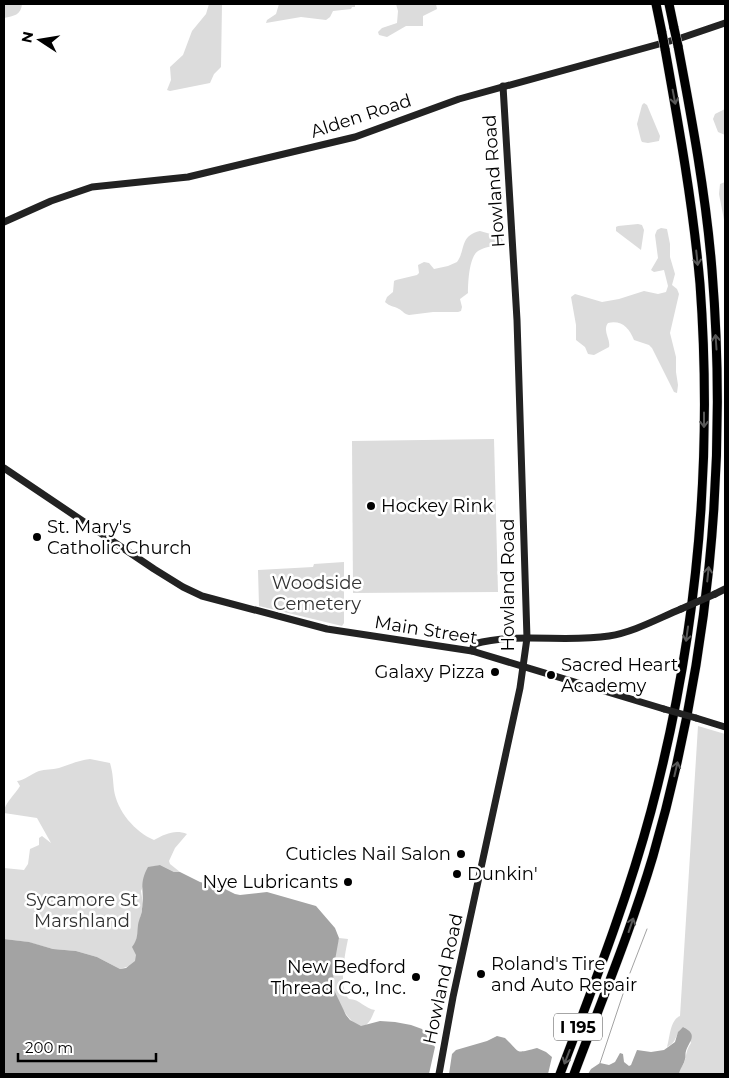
<svg xmlns="http://www.w3.org/2000/svg" width="729" height="1078" font-family="Montserrat,sans-serif">
	<rect width="100%" height="100%" fill="#fff"/>
	<g fill="#dcdcdc">
		<path d="M4 4H22C21 15 14 16 4 18Z"/>
		<path d="M209 4H222L221 67 214 74 210 83 170 91 167 90 171 80 170 67 183 55 192 31 206 14Z"/>
		<path d="M279 4H355V7H352L351 9 333 11 330 17 326 20 301 17 266 23 267 20 276 14Z"/>
		<path d="M396 4H436L437 9 423 16V26H406L387 37 379 35 378 32 382 28 397 23 398 11Z"/>
		<path d="M644 103 647 105 660 136 659 141 648 143 642 142 641 140 637 124 642 105Z"/>
		<path d="M725 109V135L718 132 713 119 715 114Z"/>
		<path d="M725 182V225L719 194 720 184Z"/>
		<path d="M638 224 642 225 644 230 641 250 616 231V227L618 226Z"/>
		<path d="M661 228 667 229 670 244V257L675 274 672 285 677 289 679 294 670 333 676 357V372L678 385 677 393 674 392 652 348 649 345 634 340C629 328 622 320 608 323 602 331 611 339 609 347L594 355 588 354 585 347 576 340V325L571 297 575 294 602 302 619 299 644 291 658 294 666 292 668 286 664 270 654 272 651 270 658 258 655 235 657 230Z"/>
		<path d="M480 231 501 237 503 241 501 244C494 246 484 247 478 251 469 257 468 283 468 293L460 299 462 307 461 311 458 312H433L409 315C404 314 403 311 399 309 394 306 390 307 385 302L387 297 393 292 394 281 396 280 417 275 419 273 418 265 424 262 429 263 434 269 448 266 457 262C466 250 459 236 480 231Z"/>
		<path d="M494 439 498 592 353 593 352 441Z"/>
		<path d="M344 562V623L342 626 259 606 258 570 313 567 314 564Z"/>
		<path d="M698 726 725 734V1074H679C679 1069 682 1067 684 1063 687 1055 685 1052 691 1043L684 1027C674 1033 679 1041 667 1047 670 1037 670 1020 680 1016Z"/>
		<path d="M90 759 110 763C113 773 113 781 114 790 117 811 135 832 154 840 165 834 175 829 187 834L175 848 169 861 170 864 180 872H174L160 865 152 867 141 891 143 904 136 942 138 951 136 964 120 969 97 957 76 951 53 949 28 942 4 939V868L24 870 28 864 30 849 39 845V838L42 836 51 843 37 818 4 813C4 803 15 795 20 786L17 781C25 780 31 774 39 771 45 769 52 770 59 768 69 765 79 760 90 759Z"/>
		<path d="M339 938 348 939C345 954 338 988 349 999 360 999 365 1009 375 1010 373 1014 371 1020 368 1023 356 1039 334 996 333 987 332 974 335 950 339 938Z"/>
	</g>
	<g fill="#a3a3a3">
		<path d="M160 865 174 872H180L200 882 223 888 235 894 240 895 267 892 316 906 335 928 339 938 333 971 334 990 346 1015 350 1020 361 1026 380 1021 395 1022 411 1025 422 1029 435 1047 429 1074H4V939L29 942 53 949 76 951 97 957 120 969 126 968 135 961 136 955 132 947C138 939 137 934 138 925 139 919 142 914 142 909 145 891 138 885 148 867Z"/>
		<path d="M683 1027C699 1035 689 1041 686 1051 685 1053 686 1057 685 1059 684 1065 680 1068 679 1074H588L591 1069 600 1063 609 1065 615 1062 620 1053 623 1054 624 1062 629 1066 631 1065 637 1050 651 1052 664 1050 675 1042 678 1032Z"/>
		<path d="M497 1036 505 1038C521 1053 514 1054 537 1048L546 1052 552 1057 548 1074H449L452 1054 456 1050 487 1041Z"/>
	</g>
	<g fill="none" stroke-linecap="round" stroke-linejoin="round">
		<g stroke="#a3a3a3" stroke-width="1">
			<path d="M630 973 647 929"/>
			<path d="M600 1063 625 988"/>
		</g>
		<g stroke="#dbdbdb" stroke-width="10">
			<g id="highway">
				<path d="M656 4 662 33"/>
				<path d="M669 4 674 28"/>
				<path d="M560 1074C593 987 627 901 651 811 697 639 713 460 700 284 693 205 679 127 665 49"/>
				<path d="M574 1074C601 1002 631 930 653 856 708 666 728 467 712 270 706 195 692 120 678 46"/>
			</g>
		</g>
		<g stroke="#222" stroke-width="7">
			<path d="M4 222 51 201 92 187 188 177 355 137 459 99 681 38 725 23"/>
			<path d="M4 468 154 569 183 587 202 596 327 629 472 651 664 709"/>
			<path d="M715 594 725 589"/>
			<path d="M472 651 474 644C518 632 565 643 609 636 634 632 657 619 681 609"/>
			<path d="M696 718 725 727"/>
			<path d="M439 1074 453 997 520 688 527 638 517 320 503 86"/>
		</g>
		<use href="#highway" stroke="#000" stroke-width="9"/>
		<g stroke="#dbdbdb" stroke-width="10" stroke-linecap="butt">
			<g id="highway-bridge">
				<path d="M674 28 678 46"/>
				<path d="M662 33 665 49"/>
			</g>
		</g>
		<g stroke="#222" stroke-width="7">
			<path d="M681 609 715 594"/>
			<path d="M664 709 696 718"/>
		</g>
		<use href="#highway-bridge" stroke="#000" stroke-width="9"/>
	</g>
	<defs><path id="oneway-shaft" d="M-6 0H5M1.5-3L5.5 0L1.5 3" fill="none" stroke-width="1.6" stroke-linecap="round" stroke-linejoin="round" transform="scale(1.25)"/></defs>
	<g stroke="#595959">
		<use href="#oneway-shaft" transform="translate(674 97) rotate(79)"/>
		<use href="#oneway-shaft" transform="translate(697 258) rotate(84)"/>
		<use href="#oneway-shaft" transform="translate(716 342) rotate(-94)"/>
		<use href="#oneway-shaft" transform="translate(704 420) rotate(90)"/>
		<use href="#oneway-shaft" transform="translate(708 574) rotate(-84)"/>
		<use href="#oneway-shaft" transform="translate(687 634) rotate(98)"/>
		<use href="#oneway-shaft" transform="translate(676 769) rotate(-77)"/>
		<use href="#oneway-shaft" transform="translate(631 925) rotate(-71)"/>
		<use href="#oneway-shaft" transform="translate(567 1057) rotate(111)"/>
	</g>
	<g fill="#000" stroke="#fff" stroke-width="2">
		<circle cx="371" cy="506" r="5"/>
		<circle cx="37" cy="537" r="5"/>
		<circle cx="495" cy="672" r="5"/>
		<circle cx="551" cy="675" r="5"/>
		<circle cx="461" cy="854" r="5"/>
		<circle cx="457" cy="874" r="5"/>
		<circle cx="348" cy="882" r="5"/>
		<circle cx="481" cy="974" r="5"/>
		<circle cx="416" cy="977" r="5"/>
	</g>
	<g text-anchor="middle" dominant-baseline="central" stroke-width="5" stroke-linejoin="round" paint-order="stroke">
		<rect fill="#fff" stroke="#4c4c4c" stroke-width="1" x="554" y="1013.5" width="48" height="27" rx="4"/>
		<g font-size="16" font-weight="bold" fill="#000">
			<text x="578" y="1027">I 195</text>
		</g>
		<g font-size="18" fill="#000" stroke="#fff">
			<text transform="translate(361 116) rotate(-18)">Alden Road</text>
			<text transform="translate(494 181) rotate(-94)">Howland Road</text>
			<text transform="translate(508 585) rotate(-90)">Howland Road</text>
			<text transform="translate(426 630) rotate(9)">Main Street</text>
			<text transform="translate(443 979) rotate(-78)">Howland Road</text>
		</g>
		<g font-size="18" fill="#000" stroke="#fff" text-anchor="start">
			<text x="381" y="506">Hockey Rink</text>
			<text x="47" y="527">St. Mary's<tspan x="47" dy="21">Catholic Church</tspan></text>
			<text x="561" y="665">Sacred Heart<tspan x="561" dy="21">Academy</tspan></text>
			<text x="485" y="672" text-anchor="end">Galaxy Pizza</text>
			<text x="451" y="854" text-anchor="end">Cuticles Nail Salon</text>
			<text x="467" y="874">Dunkin'</text>
			<text x="338" y="882" text-anchor="end">Nye Lubricants</text>
			<text x="491" y="964">Roland's Tire<tspan x="491" dy="21">and Auto Repair</tspan></text>
			<text x="406" y="967" text-anchor="end">New Bedford<tspan x="406" dy="21">Thread Co., Inc.</tspan></text>
		</g>
		<g font-size="18" fill="#333" stroke="#fff">
			<text x="317" y="583">Woodside<tspan x="317" dy="21">Cemetery</tspan></text>
			<text x="82" y="900">Sycamore St<tspan x="82" dy="21">Marshland</tspan></text>
		</g>
	</g>
	<rect width="729" height="1078" fill="none" stroke="#000000" stroke-width="10"/>
	<g transform="translate(40 40) rotate(282)" stroke="#ffffff" stroke-width="4" paint-order="stroke">
	<path d="M0-4L9 19L0 12L-9 19Z" fill="#000000"/>
	<text y="-8" font-size="14" font-weight="bold" text-anchor="middle" fill="#000000">N</text>
	</g>
	<path d="M18 1053v8h138v-8" fill="none" stroke="#000000" stroke-width="2.5"/>
	<text x="25" y="1053" font-size="15" fill="#000000" stroke="#ffffff" stroke-width="4" paint-order="stroke">200 m</text>
</svg>
